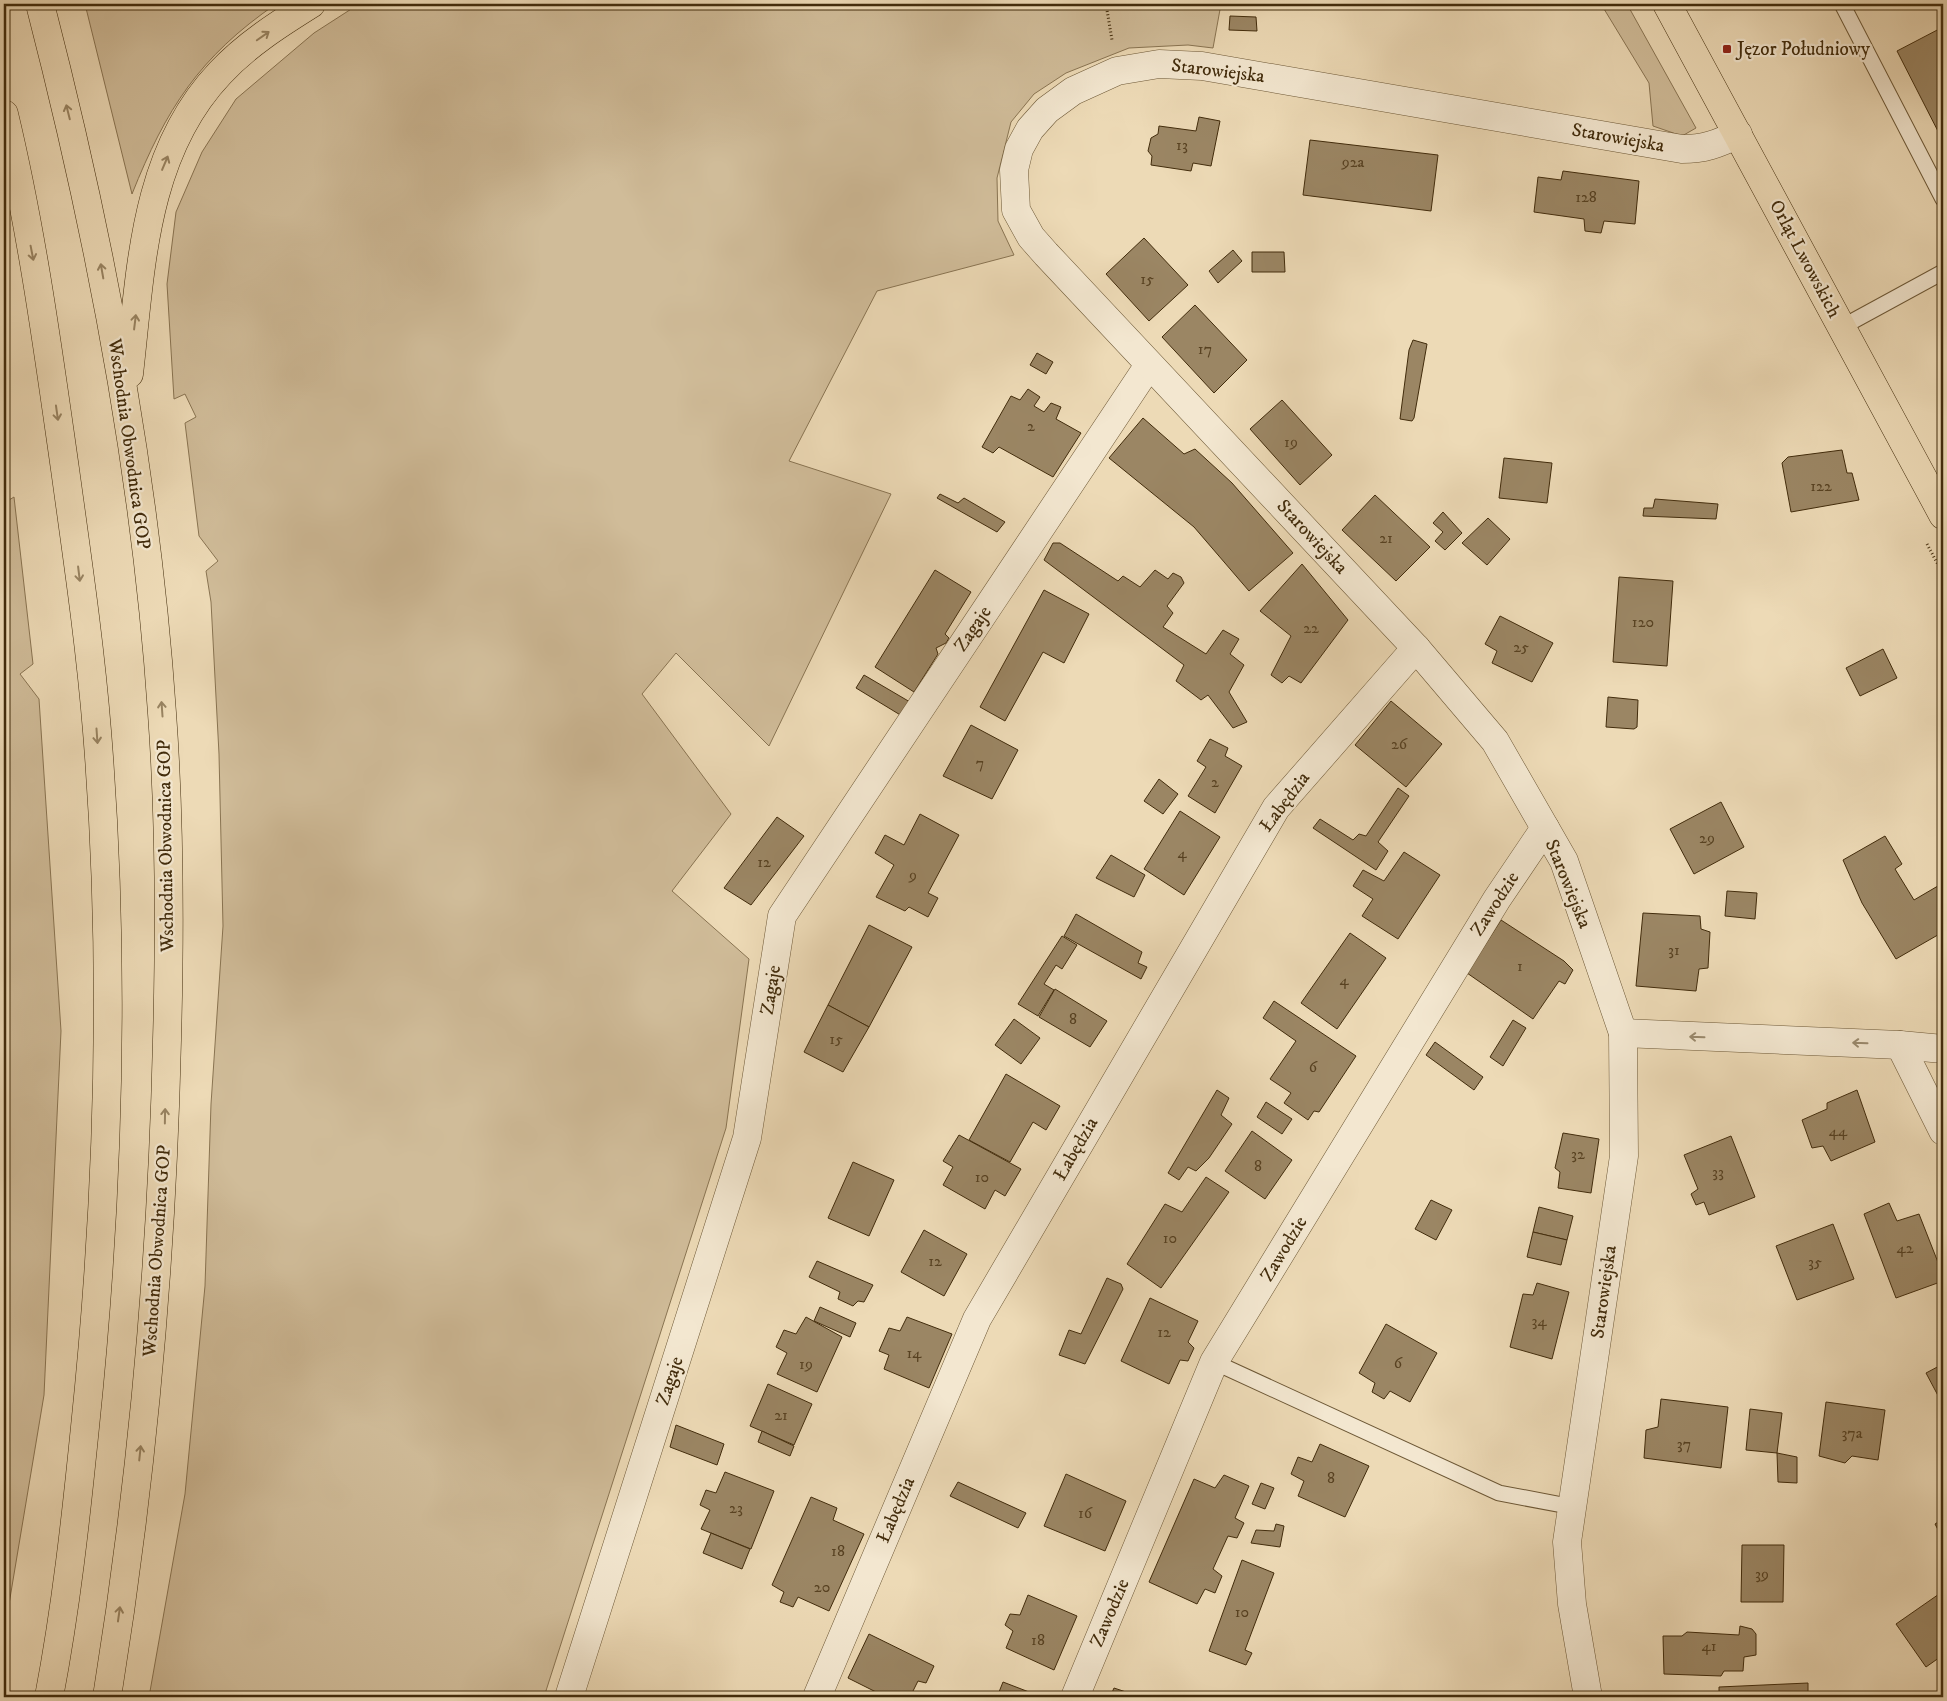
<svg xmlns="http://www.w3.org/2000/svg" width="1947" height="1701" font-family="'IM FELL DW Pica',serif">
	<rect width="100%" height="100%" fill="#eddab6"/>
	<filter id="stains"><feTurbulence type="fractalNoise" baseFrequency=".004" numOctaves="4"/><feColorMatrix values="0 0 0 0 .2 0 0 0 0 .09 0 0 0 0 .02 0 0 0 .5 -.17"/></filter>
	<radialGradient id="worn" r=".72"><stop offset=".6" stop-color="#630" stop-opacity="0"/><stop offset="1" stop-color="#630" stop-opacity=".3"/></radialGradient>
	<g fill="#d0bc99" stroke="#897452">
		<path d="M85 4H276C199 57 166 109 132 194Z"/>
		<path d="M359 4H1221L1213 48 1188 45 1129 48 1066 73 1034 94 1011 122 997 178 998 221 1014 255 877 291 789 461 891 494 769 746 676 653 642 694 731 814 672 891 749 959 726 1128 544 1697H149L185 1494 205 1286 211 1104 223 926 219 754 211 602 206 571 218 561 199 536 185 423 196 417 185 394 174 399 167 284 176 212 202 152 236 99 314 33Z"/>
		<path d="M1601 4H1627L1696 128 1682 136 1653 126 1649 83Z"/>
		<path d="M4 490 9 500 14 497 33 664 20 674 39 699 61 1031 44 1395 4 1634Z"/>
	</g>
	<g fill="#9b8664" stroke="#422c0c">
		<path d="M1230 16 1256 17 1257 31 1229 30Z"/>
		<path d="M1943 27V141L1897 51Z"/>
		<path d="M1199 117 1220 121 1211 166 1193 163 1191 171 1151 165 1152 156 1148 151 1151 138 1158 134 1159 126 1196 131Z"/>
		<path d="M1310 140 1438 155 1431 211 1303 195Z"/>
		<path d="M1563 171 1639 181 1635 224 1604 221 1601 233 1585 231 1584 219 1534 212 1538 177 1561 180Z"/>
		<path d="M1144 238 1188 285 1149 321 1106 274Z"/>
		<path d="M1233 250 1242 261 1218 283 1209 271Z"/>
		<path d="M1252 252H1284L1285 272H1252Z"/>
		<path d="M1195 305 1247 360 1214 393 1162 337Z"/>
		<path d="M1413 340 1427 344 1414 418 1412 421 1400 419 1409 350Z"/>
		<path d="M1037 353 1053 362 1046 374 1030 365Z"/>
		<path d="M1028 389 1040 397 1034 406 1044 412 1051 403 1061 407 1056 419 1081 433 1053 477 999 447 993 453 982 447 1011 396 1020 400Z"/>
		<path d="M1282 400 1332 455 1300 485 1250 429Z"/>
		<path d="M1143 418 1184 454 1195 449 1232 483 1293 553 1249 591 1194 527 1109 458Z"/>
		<path d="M1842 450 1847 473H1852L1859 500 1791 512 1782 463 1788 457Z"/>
		<path d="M1504 458 1552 463 1547 503 1499 498Z"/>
		<path d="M940 494 958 503 964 498 1005 522 997 532 937 498Z"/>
		<path d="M1375 495 1430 547 1396 581 1342 530Z"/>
		<path d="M1655 499 1718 504 1716 519 1643 516 1644 508H1653Z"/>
		<path d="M1443 512 1462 533 1445 550 1435 541 1443 532 1433 523Z"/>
		<path d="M1488 518 1510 539 1487 565 1462 543Z"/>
		<path d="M1053 543H1060L1118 581 1123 576 1140 587 1155 570 1168 579 1173 573 1181 577 1184 583 1167 606 1173 613 1163 627 1206 654 1223 630 1239 639 1230 654 1244 665 1229 692 1247 722 1233 728 1208 695 1201 700 1176 681 1184 665 1044 560Z"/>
		<path d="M1302 564 1348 620 1301 683 1289 676 1282 683 1271 675 1291 636 1260 611Z"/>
		<path d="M935 570 971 592 945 634 949 638 946 643 936 648 938 654 914 692 875 667Z"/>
		<path d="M1619 577 1673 581 1667 666 1613 662Z"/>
		<path d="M1044 590 1089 614 1064 663 1043 652 1005 721 980 707Z"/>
		<path d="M1500 616 1553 643 1532 682 1492 663 1497 651 1485 644Z"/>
		<path d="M1883 649 1897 678 1860 696 1846 668Z"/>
		<path d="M864 675 910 702 902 716 856 688Z"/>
		<path d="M1608 697 1638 700 1637 727 1634 729 1606 727Z"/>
		<path d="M1391 701 1442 744 1406 787 1355 745Z"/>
		<path d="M971 725 1018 750 992 799 943 776Z"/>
		<path d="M1210 739 1228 748 1225 756 1242 766 1215 813 1188 796 1206 767 1197 761Z"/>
		<path d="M1159 779 1178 794 1163 814 1144 801Z"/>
		<path d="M1398 788 1409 796 1378 842 1388 851 1376 870 1313 828 1320 819 1353 840 1359 834 1366 836Z"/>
		<path d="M1721 802 1744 847 1694 874 1670 829Z"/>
		<path d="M1180 811 1220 837 1184 895 1144 869Z"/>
		<path d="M920 814 959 835 928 893 938 898 928 917 909 907 905 911 876 897 894 865 875 853 885 835 904 845Z"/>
		<path d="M777 817 804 836 751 905 724 888Z"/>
		<path d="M1885 836 1902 864 1895 869 1914 900 1943 883V932L1896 959 1862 903 1843 860Z"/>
		<path d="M1404 852 1440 875 1398 939 1362 916 1373 899 1353 886 1363 870 1384 881Z"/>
		<path d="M1111 855 1145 875 1134 897 1096 878Z"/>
		<path d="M1727 891 1757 893 1755 919 1725 916Z"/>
		<path d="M1643 913 1700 916 1701 929 1710 932 1708 968 1699 969 1696 991 1636 986Z"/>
		<path d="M1076 914 1142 952 1138 963 1147 967 1141 979 1064 936Z"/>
		<path d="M1501 920 1564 961 1573 970 1565 984 1559 981 1533 1019 1467 973Z"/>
		<path d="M869 925 912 947 869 1027 828 1005Z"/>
		<path d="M1350 933 1386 958 1337 1029 1301 1003Z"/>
		<path d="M1062 936 1077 945 1062 969 1056 965 1044 984 1054 990 1038 1016 1018 1004Z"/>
		<path d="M1055 989 1107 1021 1090 1047 1039 1017Z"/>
		<path d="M1274 1001 1356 1056 1319 1112 1314 1111 1308 1120 1284 1103 1291 1093 1270 1079 1296 1041 1263 1018Z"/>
		<path d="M828 1005 869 1027 843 1072 804 1052Z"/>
		<path d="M1014 1019 1040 1038 1021 1064 995 1045Z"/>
		<path d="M1513 1020 1526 1028 1503 1066 1490 1057Z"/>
		<path d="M1435 1042 1483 1077 1474 1090 1426 1055Z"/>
		<path d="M1006 1074 1060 1106 1046 1130 1033 1122 1010 1162 969 1140Z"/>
		<path d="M1217 1090 1229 1098 1221 1115 1232 1124 1209 1158 1196 1171 1188 1167 1179 1180 1168 1173Z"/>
		<path d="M1857 1090 1875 1142 1831 1161 1823 1146 1812 1148 1802 1120 1827 1109V1103Z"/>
		<path d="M1266 1102 1292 1119 1282 1134 1257 1117Z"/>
		<path d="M1252 1131 1292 1160 1265 1199 1225 1171Z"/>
		<path d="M1563 1133 1599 1139 1591 1193 1558 1188 1560 1172 1555 1168Z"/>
		<path d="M959 1135 1021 1169 1005 1196 995 1190 985 1209 943 1185 953 1167 943 1161Z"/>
		<path d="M1731 1136 1755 1197 1709 1215 1704 1202 1696 1205 1691 1194 1698 1189 1684 1155Z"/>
		<path d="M853 1162 894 1180 869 1236 828 1218Z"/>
		<path d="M1206 1177 1229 1192 1161 1288 1127 1264 1165 1204 1182 1212Z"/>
		<path d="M1431 1200 1452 1210 1436 1240 1415 1229Z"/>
		<path d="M1889 1203 1897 1221 1919 1214 1943 1275V1281L1896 1298 1864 1214Z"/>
		<path d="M1539 1207 1573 1216 1567 1240 1533 1232Z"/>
		<path d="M1833 1224 1854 1279 1797 1300 1776 1246Z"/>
		<path d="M924 1230 967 1254 944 1296 901 1272Z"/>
		<path d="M1533 1232 1567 1240 1561 1265 1527 1257Z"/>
		<path d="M817 1261 873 1285 864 1302 858 1301 853 1306 838 1299 840 1292 809 1277Z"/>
		<path d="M1107 1278 1121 1284 1123 1289 1085 1364 1059 1355 1069 1330 1081 1334Z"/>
		<path d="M1537 1283 1569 1292 1552 1359 1510 1347 1523 1294 1533 1295Z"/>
		<path d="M1150 1298 1198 1321 1188 1342 1194 1348 1188 1361 1180 1360 1169 1384 1121 1361Z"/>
		<path d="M820 1307 856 1323 850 1337 814 1321Z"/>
		<path d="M806 1317 842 1337 817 1392 777 1374 787 1353 776 1347 784 1330 796 1334Z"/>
		<path d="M907 1317 952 1334 929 1388 884 1369 889 1355 879 1351 889 1328 900 1331Z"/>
		<path d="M1386 1324 1437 1353 1410 1402 1390 1391 1384 1399 1372 1392 1375 1383 1359 1373Z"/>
		<path d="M1943 1364V1405L1926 1373Z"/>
		<path d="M768 1384 812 1404 794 1445 750 1426Z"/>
		<path d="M1661 1399 1728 1407 1721 1468 1644 1458 1646 1430 1658 1427Z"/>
		<path d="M1826 1402 1885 1410 1878 1460 1852 1456 1845 1463 1819 1456Z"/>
		<path d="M1750 1409 1782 1413 1777 1453 1746 1450Z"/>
		<path d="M676 1425 724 1444 717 1465 670 1447Z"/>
		<path d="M762 1431 794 1446 790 1456 758 1442Z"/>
		<path d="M1320 1444 1369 1466 1345 1517 1298 1496 1304 1481 1291 1474 1298 1457 1312 1462Z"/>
		<path d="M1777 1453 1797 1457V1483L1778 1482Z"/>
		<path d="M725 1472 774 1491 751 1549 701 1529 710 1510 700 1505 706 1490 716 1493Z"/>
		<path d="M1066 1474 1126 1501 1105 1551 1044 1526Z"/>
		<path d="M1224 1475 1249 1486 1235 1518 1244 1523 1237 1538 1228 1536 1213 1569 1222 1576 1215 1593 1205 1589 1197 1604 1149 1582 1194 1479 1215 1488Z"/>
		<path d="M958 1482 1026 1513 1018 1528 950 1496Z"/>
		<path d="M1261 1483 1274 1488 1265 1509 1252 1504Z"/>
		<path d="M811 1497 837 1508 833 1520 864 1534 829 1611 798 1597 793 1607 780 1602 784 1592 772 1585Z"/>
		<path d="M1943 1519V1539L1935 1524Z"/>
		<path d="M1276 1524 1284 1526 1280 1547 1251 1543 1256 1530 1274 1531Z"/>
		<path d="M711 1533 750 1549 742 1569 703 1553Z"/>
		<path d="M1742 1545H1784L1783 1602H1741Z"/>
		<path d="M1242 1560 1274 1573 1245 1650 1252 1653 1246 1665 1209 1651Z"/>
		<path d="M1942 1592 1943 1655 1926 1667 1896 1624Z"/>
		<path d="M1028 1595 1077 1616 1054 1670 1006 1648 1013 1631 1005 1625 1010 1614 1020 1615Z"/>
		<path d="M1740 1626 1752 1629 1756 1634V1655L1744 1657 1743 1671H1724L1721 1676 1664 1674 1663 1636H1682L1687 1632 1739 1635Z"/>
		<path d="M869 1634 934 1666 926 1683 918 1681 910 1697H886L848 1678Z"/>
		<path d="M1003 1682 1042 1697H997Z"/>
		<path d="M1808 1683V1697H1719V1687Z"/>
		<path d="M1114 1688 1141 1697H1110Z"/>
	</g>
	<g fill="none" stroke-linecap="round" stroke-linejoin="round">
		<g stroke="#6d5836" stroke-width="17">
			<g id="lane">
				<path d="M1842 4 1943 199"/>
				<path d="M1842 327 1943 272"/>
				<path d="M1214 1362 1499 1493 1573 1507"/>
			</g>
		</g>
		<g stroke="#6d5836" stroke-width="29">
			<g id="street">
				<path d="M1623 1033 1900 1045 1943 1049"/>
				<path d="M1900 1045 1943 1131"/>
				<path d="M569 1697 747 1138 782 916 1149 365"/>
				<path d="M817 1697 977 1319 1276 808 1416 648"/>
				<path d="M1075 1697 1214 1362 1497 899 1545 828"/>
				<path d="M1588 1697 1572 1604 1567 1542 1624 1156 1623 1033 1564 861 1495 741 1416 648 1046 254 1031 237 1016 210 1014 170 1019 149 1030 129 1047 110 1073 91 1117 71 1159 64 1202 66 1682 149C1704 149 1718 144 1738 134"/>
			</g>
		</g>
		<g stroke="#422c0c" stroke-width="29">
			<path id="primary" d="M1667 4 1943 515"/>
		</g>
		<g stroke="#422c0c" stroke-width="29">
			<g id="highway">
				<path d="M40 4C100 236 146 474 162 713 170 822 170 931 167 1040 162 1260 142 1480 107 1697"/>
				<path d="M4 114C32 231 48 350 65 469 77 556 90 644 97 731 116 963 109 1196 85 1427 76 1517 66 1608 49 1697"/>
				<path d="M129 374C141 270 143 154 220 73 246 45 279 24 311 4"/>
			</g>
		</g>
		<g stroke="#422c0c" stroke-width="3" stroke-dasharray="1 2.5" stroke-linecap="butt">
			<path d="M1106 4 1112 40"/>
			<path d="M1927 544 1943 574"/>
		</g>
		<use href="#lane" stroke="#f3e7d0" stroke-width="15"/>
		<use href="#street" stroke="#f3e7d0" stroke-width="28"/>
		<use href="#primary" stroke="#eddab6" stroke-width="28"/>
		<use href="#highway" stroke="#eddab6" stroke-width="28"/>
	</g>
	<defs><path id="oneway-shaft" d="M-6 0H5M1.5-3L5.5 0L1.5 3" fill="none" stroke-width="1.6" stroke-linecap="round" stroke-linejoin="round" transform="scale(1.25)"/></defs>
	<g stroke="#988361">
		<use href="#oneway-shaft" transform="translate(263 36) rotate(-35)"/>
		<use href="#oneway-shaft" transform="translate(68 112) rotate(-104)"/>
		<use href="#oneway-shaft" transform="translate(165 163) rotate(-67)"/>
		<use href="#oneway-shaft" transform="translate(32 253) rotate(79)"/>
		<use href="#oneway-shaft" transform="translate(102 271) rotate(-100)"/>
		<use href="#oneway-shaft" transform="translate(135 322) rotate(-83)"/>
		<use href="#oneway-shaft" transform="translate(57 413) rotate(82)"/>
		<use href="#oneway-shaft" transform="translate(79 574) rotate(83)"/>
		<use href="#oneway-shaft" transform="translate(162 709) rotate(-94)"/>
		<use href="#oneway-shaft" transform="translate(97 736) rotate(86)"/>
		<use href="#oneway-shaft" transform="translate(165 1116) rotate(-89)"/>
		<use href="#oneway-shaft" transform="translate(140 1453) rotate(-84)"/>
		<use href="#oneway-shaft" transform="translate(119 1614) rotate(-82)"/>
	</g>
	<g stroke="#9a8a6e">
		<use href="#oneway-shaft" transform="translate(1697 1037) rotate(-178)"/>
		<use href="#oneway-shaft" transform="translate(1860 1043) rotate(-178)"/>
	</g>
	<rect fill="#8f2418" stroke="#f3e7d0" stroke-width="2" x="1722" y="44" width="10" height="10" rx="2.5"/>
	<g text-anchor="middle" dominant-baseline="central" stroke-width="4.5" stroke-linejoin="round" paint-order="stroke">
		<g font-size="16" fill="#584222">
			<text x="1182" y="145">13</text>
			<text x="1353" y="162">92a</text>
			<text x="1586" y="197">128</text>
			<text x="1147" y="279">15</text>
			<text x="1205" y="349">17</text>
			<text x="1031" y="426">2</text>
			<text x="1291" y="442">19</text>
			<text x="1821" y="486">122</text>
			<text x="1386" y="538">21</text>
			<text x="1643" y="622">120</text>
			<text x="1311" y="628">22</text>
			<text x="1521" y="647">25</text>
			<text x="1399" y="744">26</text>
			<text x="980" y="763">7</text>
			<text x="1215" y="782">2</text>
			<text x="1707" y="838">29</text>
			<text x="1182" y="853">4</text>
			<text x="764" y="862">12</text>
			<text x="913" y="875">9</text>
			<text x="1674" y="950">31</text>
			<text x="1520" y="966">1</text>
			<text x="1344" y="980">4</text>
			<text x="1073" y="1019">8</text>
			<text x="836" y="1039">15</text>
			<text x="1313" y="1067">6</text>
			<text x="1838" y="1131">44</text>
			<text x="1578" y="1154">32</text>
			<text x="1258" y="1166">8</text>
			<text x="1718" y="1172">33</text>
			<text x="982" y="1177">10</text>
			<text x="1170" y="1238">10</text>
			<text x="1905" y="1248">42</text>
			<text x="935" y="1261">12</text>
			<text x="1815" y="1262">35</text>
			<text x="1539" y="1321">34</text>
			<text x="1164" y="1332">12</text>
			<text x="914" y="1353">14</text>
			<text x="1398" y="1363">6</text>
			<text x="806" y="1364">19</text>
			<text x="781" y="1415">21</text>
			<text x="1852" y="1433">37a</text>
			<text x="1684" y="1444">37</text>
			<text x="1331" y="1478">8</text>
			<text x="736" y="1508">23</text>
			<text x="1085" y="1513">16</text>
			<text x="838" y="1551">18</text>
			<text x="1762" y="1574">39</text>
			<text x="822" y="1587">20</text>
			<text x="1242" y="1612">10</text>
			<text x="1038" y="1640">18</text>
			<text x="1709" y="1646">41</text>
		</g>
		<g font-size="19" fill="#422c0c" stroke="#f3e7d0" text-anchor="start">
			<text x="1737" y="49">Jęzor Południowy</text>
		</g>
		<g font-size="19" fill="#422c0c" stroke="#f3e7d0">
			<text transform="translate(1218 71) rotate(7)">Starowiejska</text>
			<text transform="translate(1618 138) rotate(10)">Starowiejska</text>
			<text transform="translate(1805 259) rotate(62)">Orląt Lwowskich</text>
			<text transform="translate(129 444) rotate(82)">Wschodnia Obwodnica GOP</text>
			<text transform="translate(1312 537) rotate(47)">Starowiejska</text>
			<text transform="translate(973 629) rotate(-56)">Zagaje</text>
			<text transform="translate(1285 802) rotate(-53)">Łabędzia</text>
			<text transform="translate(166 846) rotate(-91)">Wschodnia Obwodnica GOP</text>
			<text transform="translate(1568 884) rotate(68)">Starowiejska</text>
			<text transform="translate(1495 904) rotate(-57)">Zawodzie</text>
			<text transform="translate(771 990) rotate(-81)">Zagaje</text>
			<text transform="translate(1076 1149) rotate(-60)">Łabędzia</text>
			<text transform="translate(1284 1249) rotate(-59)">Zawodzie</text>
			<text transform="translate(157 1251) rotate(-86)">Wschodnia Obwodnica GOP</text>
			<text transform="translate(1604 1292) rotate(-82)">Starowiejska</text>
			<text transform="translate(670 1381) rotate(-72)">Zagaje</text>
			<text transform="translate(896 1510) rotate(-67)">Łabędzia</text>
			<text transform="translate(1110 1613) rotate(-67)">Zawodzie</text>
		</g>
	</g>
	<rect width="1947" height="1701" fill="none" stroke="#eddab6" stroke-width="20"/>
	<rect x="5" y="5" width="1937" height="1691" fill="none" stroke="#422c0c" stroke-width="2.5"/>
	<rect x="10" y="10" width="1927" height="1681" fill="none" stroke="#422c0c"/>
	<rect width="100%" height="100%" filter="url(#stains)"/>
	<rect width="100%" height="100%" fill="url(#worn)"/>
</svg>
